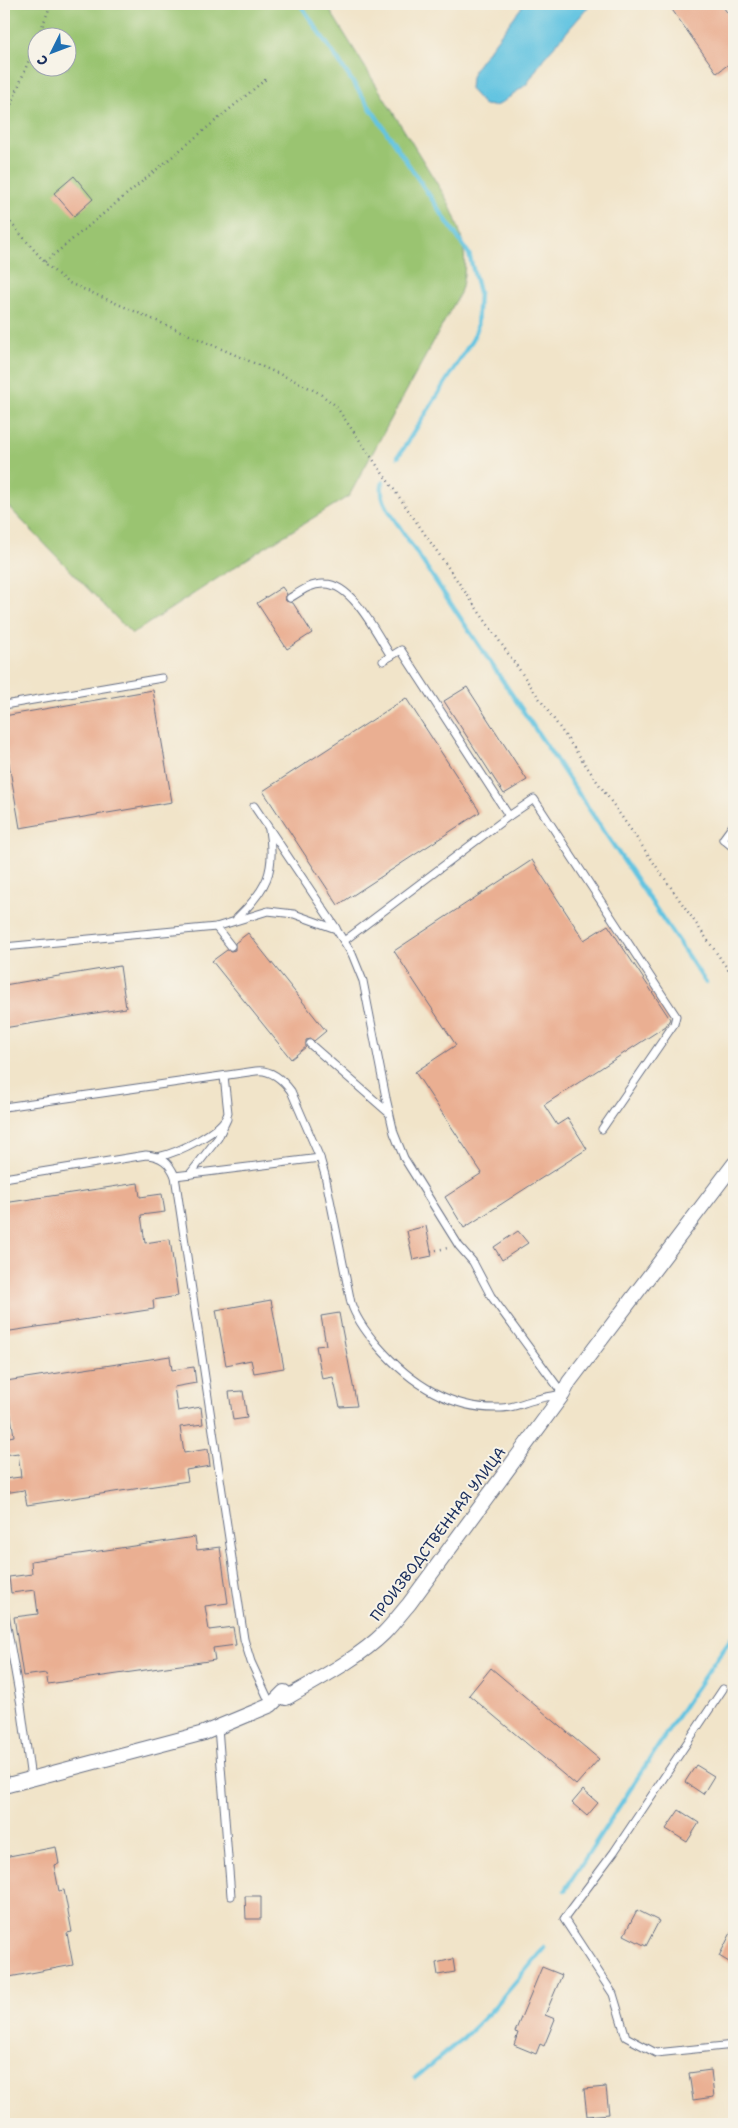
<svg xmlns="http://www.w3.org/2000/svg" width="738" height="2128" font-family="'Shantell Sans',sans-serif">
	<rect width="100%" height="100%" fill="#f7f3e8"/>
	<filter id="ink" filterUnits="userSpaceOnUse"><feTurbulence type="fractalNoise" baseFrequency=".02" numOctaves="2"/><feDisplacementMap in="SourceGraphic" scale="10" xChannelSelector="R" yChannelSelector="G"/><feConvolveMatrix kernelMatrix="1 2 1 2 8 2 1 2 1" color-interpolation-filters="sRGB"/></filter>
	<filter id="wash" filterUnits="userSpaceOnUse"><feTurbulence type="fractalNoise" baseFrequency=".0096" numOctaves="4" result="noise"/><feDisplacementMap in="SourceGraphic" scale="20" xChannelSelector="R" yChannelSelector="G"/><feGaussianBlur stdDeviation="1.12" result="paint"/><feColorMatrix in="noise" values="0 0 0 0 0 0 0 0 0 0 0 0 0 0 0 0 0 1.4 0 .05"/><feComposite in="paint" operator="in"/></filter>
	<g filter="url(#wash)">
		<rect width="100%" height="100%" fill="#f1e4c9"/>
		<path fill="#9ac471" stroke="#5a7a68" fill-rule="evenodd" d="M4 4H326L446 198C461 228 471 259 460 293L349 496 264 548 132 634 4 502ZM38 38H68V68H38Z"/>
		<path fill="#63c4e1" stroke="#3f7aa0" d="M524 4H591L543 59 527 84 500 104 494 106 484 105 470 89 471 77 475 68Z"/>
		<g fill="none" stroke-linecap="round" stroke-linejoin="round">
			<g stroke="#63c4e1" stroke-width="4.5">
				<path d="M300 4 469 254 479 292 477 329 473 339 398 457"/>
				<path d="M383 482C377 498 394 518 402 531L706 983"/>
				<path d="M565 1890 690 1697 734 1634"/>
				<path d="M415 2078 462 2039 491 2011 544 1948"/>
			</g>
		</g>
		<g id="blocks">
			<g fill="#eaaf92">
				<path d="M668 4H721L734 22V60L717 73Z"/>
				<path d="M74 176 93 199 74 216 54 193Z"/>
				<path d="M282 587 287 594 285 598 286 601 293 603 312 633 287 649 257 603Z"/>
				<path d="M467 687 527 780 504 794 444 701Z"/>
				<path d="M153 690 172 802 20 828 4 735V716Z"/>
				<path d="M406 698 480 812 338 905 263 791Z"/>
				<path d="M532 860 584 940 608 925 670 1019 666 1026 544 1105 557 1125 568 1118 587 1149 464 1228 445 1197 482 1173 415 1072 456 1045 394 951Z"/>
				<path d="M248 933 326 1031 314 1041 311 1039 306 1040V1047L291 1059 212 961 227 950 231 951 235 950V943Z"/>
				<path d="M120 966 126 1008 4 1028V985Z"/>
				<path d="M138 1183 140 1197 162 1194 165 1212 141 1215 145 1243 170 1239 178 1296 153 1300 154 1309 4 1332V1203Z"/>
				<path d="M426 1226 432 1256 413 1260 407 1231Z"/>
				<path d="M518 1231 528 1243 502 1260 494 1247Z"/>
				<path d="M271 1300 284 1368 254 1373 251 1360 226 1365 216 1310Z"/>
				<path d="M339 1313 341 1324 357 1406 340 1407 333 1377 322 1379 316 1346 326 1345 321 1316Z"/>
				<path d="M170 1356 172 1370 194 1367 196 1383 174 1387 178 1411 201 1407 203 1424 180 1427 184 1453 208 1449 210 1466 186 1470 188 1481 27 1505 24 1490 4 1493V1479L21 1477 18 1453 4 1455V1438L14 1436 10 1410 4 1411V1394L8 1393 6 1381Z"/>
				<path d="M243 1391 247 1418 233 1420 229 1392Z"/>
				<path d="M195 1537 197 1550 220 1547 228 1603 205 1606 209 1630 233 1627 236 1645 213 1648 215 1660 48 1684 46 1673 23 1676 14 1617 38 1614 35 1590 11 1593 9 1577 32 1574 31 1561Z"/>
				<path d="M491 1668 599 1759 576 1785 469 1695Z"/>
				<path d="M696 1765 714 1776 703 1794 685 1782Z"/>
				<path d="M583 1790 598 1803 587 1816 572 1803Z"/>
				<path d="M679 1810 699 1823 687 1842 666 1829Z"/>
				<path d="M56 1847 59 1864 54 1865 59 1891 64 1890 72 1932 67 1933 73 1965 4 1978V1857Z"/>
				<path d="M245 1896H261V1919H246Z"/>
				<path d="M637 1910 659 1921 646 1946 624 1935Z"/>
				<path d="M734 1927V1965L719 1956Z"/>
				<path d="M453 1959 455 1972 438 1975 436 1963Z"/>
				<path d="M542 1967 562 1975 545 2015 555 2019 544 2046 540 2044 536 2054 514 2045 518 2033 515 2032Z"/>
				<path d="M711 2070 714 2097 693 2100 689 2073Z"/>
				<path d="M606 2087 609 2114 587 2116 584 2089Z"/>
			</g>
		</g>
	</g>
	<g filter="url(#ink)">
		<use href="#blocks" fill-opacity="0" stroke="#666e83" stroke-width="1"/>
		<g fill="none" stroke-linecap="round" stroke-linejoin="round">
			<g stroke="#666e83" stroke-width="9">
				<g id="lane">
					<path d="M290 598C301 591 312 583 325 584 353 584 377 635 391 656"/>
					<path d="M383 661 401 650 509 816"/>
					<path d="M4 705 162 678"/>
					<path d="M254 806 336 928"/>
					<path d="M734 824 723 839 734 848"/>
					<path d="M237 918C267 889 276 871 269 830"/>
					<path d="M216 927 231 946"/>
					<path d="M344 941 509 816 534 799 676 1016 674 1024 602 1129"/>
					<path d="M4 947 216 927 268 911 294 914 336 929 352 954 363 981 386 1098 394 1133 404 1158 459 1246 473 1262 491 1296 563 1394C554 1396 543 1397 534 1400 522 1403 513 1408 501 1408 449 1410 409 1382 377 1345 366 1332 356 1319 351 1303L325 1175 320 1158 291 1091C282 1079 271 1069 256 1071L4 1107"/>
					<path d="M310 1044 389 1113"/>
					<path d="M158 1157C176 1153 223 1132 228 1113L224 1076"/>
					<path d="M190 1174 218 1138 227 1119"/>
					<path d="M175 1176 320 1158"/>
					<path d="M4 1178 146 1155C161 1156 169 1162 175 1176L244 1639 251 1662 271 1705"/>
					<path d="M4 1609 21 1705 31 1779"/>
					<path d="M723 1689 614 1852 564 1919 613 1994 626 2037 656 2053 734 2045"/>
					<path d="M218 1727 231 1896"/>
					<path d="M4 1775 6 1785"/>
				</g>
			</g>
			<g stroke="#666e83" stroke-width="16">
				<path id="street" d="M4 1786 204 1733 271 1705 284 1692 286 1698C317 1680 359 1658 384 1633 393 1624 401 1613 409 1604L563 1394 569 1382 734 1164"/>
			</g>
			<g stroke="#666e83" stroke-width="2.5" stroke-dasharray="1 4" stroke-linecap="butt">
				<path d="M4 123 51 4"/>
				<path d="M4 215 48 266 67 282 300 383 319 393 335 405 734 978"/>
				<path d="M45 262 266 79"/>
				<path d="M431 1251 448 1248"/>
			</g>
			<use href="#lane" stroke="#fff" stroke-width="7"/>
			<use href="#street" stroke="#fff" stroke-width="14"/>
		</g>
	</g>
	<g text-anchor="middle" dominant-baseline="central" stroke-width="4" stroke-linejoin="round" paint-order="stroke">
		<g font-size="15" fill="#1b2f5e" stroke="#f7f3e8">
			<text transform="translate(438 1534) rotate(-53)">ПРОИЗВОДСТВЕННАЯ УЛИЦА</text>
		</g>
	</g>
	<rect width="738" height="2128" fill="none" stroke="#f7f3e8" stroke-width="20"/>
	<g transform="translate(52 52) rotate(228)"><circle r="24" fill="#f7f3e8" stroke="#9fa5b1"/>
	<path d="M0-4L9 19L0 12L-9 19Z" fill="#1f6fb2"/>
	<text y="-8" font-size="14" font-weight="bold" text-anchor="middle" fill="#1b2f5e">С</text>
	</g>
</svg>
